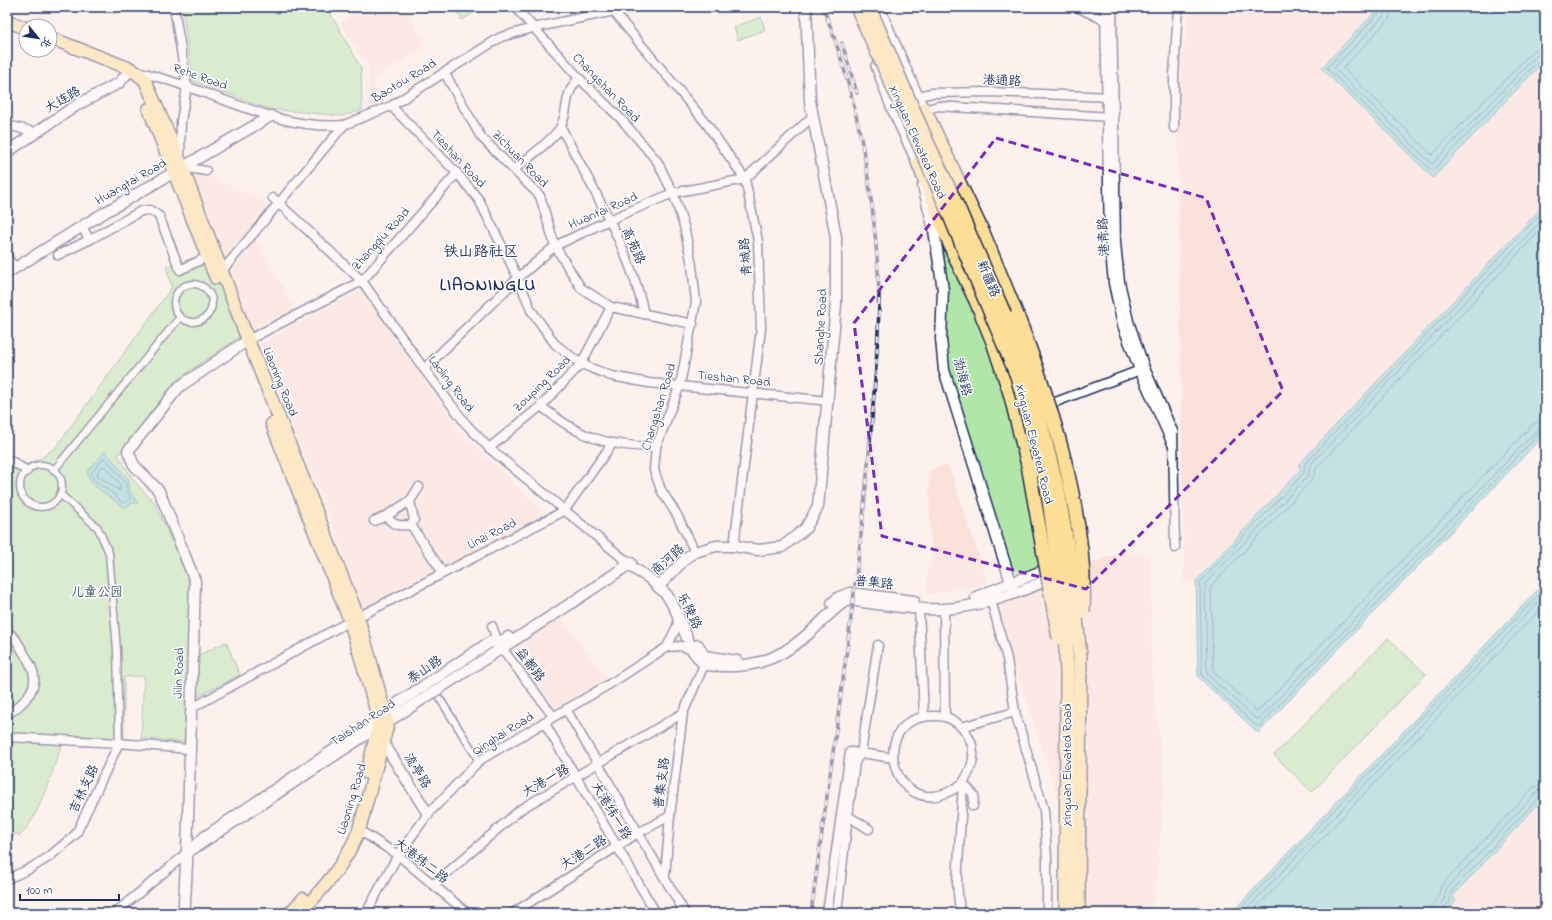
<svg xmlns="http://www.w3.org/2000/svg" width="1552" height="920" font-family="'Indie Flower','LXGW WenKai TC',sans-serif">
	<rect width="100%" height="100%" fill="#fdf1ee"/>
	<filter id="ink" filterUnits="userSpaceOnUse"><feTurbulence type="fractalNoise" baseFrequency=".025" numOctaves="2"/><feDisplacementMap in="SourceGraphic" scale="8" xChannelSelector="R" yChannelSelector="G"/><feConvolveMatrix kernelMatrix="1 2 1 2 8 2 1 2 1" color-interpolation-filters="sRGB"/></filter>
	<g filter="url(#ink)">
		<g fill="#fae1d9">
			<path d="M344 7H403L427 46 375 77V85L384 102 368 108 369 69 340 23 351 15Z"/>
			<path d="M1189 7H1380L1321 68 1433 177 1545 60V204L1298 465 1302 469 1196 581 1184 586 1177 100Z"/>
			<path d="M208 175 270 204 224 262 191 177Z"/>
			<path d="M255 237 297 311 250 334 224 273Z"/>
			<path d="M361 289 459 430 547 515 361 608 335 531 259 344Z"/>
			<path d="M947 465 952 475 988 584 927 595V563L931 562 929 470Z"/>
			<path d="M1115 554H1151L1152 677 1165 783 1154 913H1073L1072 869 1057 795 995 605Z"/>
			<path d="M561 617 607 679 555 711 510 649Z"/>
			<path d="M1545 797V913H1445L1456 901 1452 896Z"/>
		</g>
		<g fill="#b0e6a8" stroke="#668a83">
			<path d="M182 7H327L361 68 362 110 342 116 269 109 193 81Z"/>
			<path d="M453 7H468L472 14 462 20Z"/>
			<path d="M761 17 765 30 738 40 734 27Z"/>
			<path d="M935 224 962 282 1005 387 1041 560 1038 567 1017 577 1011 574 949 379Z"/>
			<path d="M208 254 239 337 174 382 118 455 134 481 154 502 190 582 185 742 141 738 144 676 124 677V738L77 736 64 739C54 764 39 821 19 836L16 833 7 845V473L41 458 56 447 172 287 166 266Z"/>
			<path d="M1388 638 1426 674 1312 792 1274 755Z"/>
			<path d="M226 642 240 675 197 697 199 655Z"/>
		</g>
		<g fill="#7ecfd6" stroke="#568fa6">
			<path d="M1380 7H1545V60L1433 178 1321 68Z"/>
			<path d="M1545 204V434L1258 733 1198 677 1196 581 1301 469 1298 465Z"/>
			<path d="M105 451 129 480 130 492 138 503H132L124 508 91 483 87 472Z"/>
			<path d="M1545 582V797L1453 896 1456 901 1445 913H1233L1232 912Z"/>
		</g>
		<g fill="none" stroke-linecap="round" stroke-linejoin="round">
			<g stroke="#436f8e" stroke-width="1">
				<path d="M1382 7 1381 11 1327 68 1432 171 1540 59 1545 58"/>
				<path d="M1387 7 1385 15 1334 68 1432 164 1537 55 1545 52"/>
				<path d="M1393 7 1389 19 1343 68 1432 155 1533 51 1545 46"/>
				<path d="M1545 209 1305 464 1304 473 1200 582 1202 676 1256 726H1259L1540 433 1545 432"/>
				<path d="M1545 217 1310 465 1308 476 1205 584 1207 674 1256 719H1259L1537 430 1545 427"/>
				<path d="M1545 225 1317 467 1312 480 1211 586 1213 671 1256 711H1258L1532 425 1538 422 1545 421"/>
				<path d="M103 459H106L125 482 130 499 125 503H122L115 495 94 480 91 475Z"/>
				<path d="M103 466 106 467 120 484V491L98 476 97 473Z"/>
				<path d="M1236 913 1545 588"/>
				<path d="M1243 913 1545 595"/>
				<path d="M1251 913 1545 604"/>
				<path d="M1431 913 1432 906 1438 899 1441 886 1533 788 1545 783"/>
				<path d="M1437 913 1438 907 1444 900 1446 889 1537 792 1545 789"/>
				<path d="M1442 913 1443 909 1450 901V893L1540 796 1545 794"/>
			</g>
			<g stroke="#1b2f5e" stroke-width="9">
				<g id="pedestrian">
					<circle cx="193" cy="303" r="19"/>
					<circle cx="41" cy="486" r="21"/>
					<path d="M54 470 180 317"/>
					<path d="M60 494 98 528 109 553 117 650 119 743"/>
					<path d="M440 699 476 756"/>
				</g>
			</g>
			<g stroke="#1b2f5e" stroke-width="11">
				<g id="minor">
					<path d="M174 7 187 87 181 121 180 153 182 167 206 171"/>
					<path d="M515 7 579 78 621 119 657 161 673 193 684 226 692 265 696 302 680 385 656 447 654 470 661 490 677 515 695 552"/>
					<path d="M1077 7 1108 22"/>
					<path d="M1105 7 1109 242 1113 283 1122 325 1139 370 1172 444"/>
					<path d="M1112 7 1116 243 1120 282 1129 321 1145 368 1173 431 1175 548"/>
					<path d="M614 12 706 123 745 179 758 241 761 328 734 546"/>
					<path d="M138 71C155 76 171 81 188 87 238 104 290 130 344 125"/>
					<path d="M444 72 481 137 540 196 555 246 581 288 611 307 693 324"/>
					<path d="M913 97 932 93 990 92 1111 97"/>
					<path d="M391 106 457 173 479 200 518 278 531 310 555 344 581 364 611 376 649 383 829 401"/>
					<path d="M921 111 938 106 1111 117"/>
					<path d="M7 125 35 132"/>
					<path d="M561 127C589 183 632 252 644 314"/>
					<path d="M1174 128V76L1178 7"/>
					<path d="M514 170C525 160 555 139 561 126 570 107 562 97 579 78"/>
					<path d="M273 198 362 281 424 369 466 424 489 448 625 560"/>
					<path d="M82 226 89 240"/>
					<path d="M58 255 89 240 141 211 150 210 159 216 180 270 207 257"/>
					<path d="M7 257 15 268"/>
					<path d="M222 271 344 125 391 106 501 37 533 28 633 7"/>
					<path d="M248 340 362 281 457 173"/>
					<path d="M424 369 518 278 555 246 609 220 673 193 745 179 813 116"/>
					<path d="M541 406C580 438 606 446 656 447"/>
					<path d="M1045 406 1143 369"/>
					<path d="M489 448 541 406 581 364 611 307"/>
					<path d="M7 460 13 462 27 471"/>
					<path d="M386 516C394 526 399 526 411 525L414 520 410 501"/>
					<path d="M374 521 386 516 410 501 419 487"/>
					<path d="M411 525 443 573"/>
					<path d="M991 600 1007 659 1015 712 1044 810 1047 859V913"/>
					<path d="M919 608 924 716"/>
					<path d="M944 608 945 717"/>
					<path d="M358 617 564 511 612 444"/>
					<path d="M492 626 498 643 553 716"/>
					<path d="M7 632C15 636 18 643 22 650 27 658 33 667 34 676 37 691 19 708 7 714"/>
					<path d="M667 647 678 624 677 616"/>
					<path d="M192 708 350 621"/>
					<path d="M566 709 685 913"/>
					<path d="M544 722 656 913"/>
					<path d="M961 727 1015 712"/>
					<path d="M7 737 119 743"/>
					<path d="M963 783 974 795 973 806"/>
					<path d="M869 829 848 816 855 762 861 753 893 758"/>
					<path d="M359 830 398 855 467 913"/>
					<path d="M193 850 378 728"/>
					<path d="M665 876 670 816 683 713 704 665V661"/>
					<path d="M7 879 29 869 49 857 76 834 119 743 189 749"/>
					<path d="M433 885 521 809 683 713"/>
					<path d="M115 913C145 887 177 864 204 836L378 719"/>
					<path d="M366 913 398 855 428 814 480 760 613 682 667 647 681 646 695 651"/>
					<path d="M513 913 638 833 670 816"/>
					<path d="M827 913 850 752 861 753 878 645"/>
					<path d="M837 913 848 816"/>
					<path d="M960 913 957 883 963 783C968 775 972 767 973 758 975 738 958 716 937 716 860 713 895 836 963 783"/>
				</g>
			</g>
			<g stroke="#1b2f5e" stroke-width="13">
				<g id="tertiary">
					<path d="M7 152 77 105 119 83 131 69"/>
					<path d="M923 186 934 230 943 290 941 339 944 370 1013 589"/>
					<path d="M7 273 97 217 271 116"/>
					<path d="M625 560 628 565 649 578 667 595 676 611 692 650 704 665C746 669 774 664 807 635 820 624 830 612 844 602L850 600C874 604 899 607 923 609 967 612 1015 595 1054 577"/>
					<path d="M658 587 687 557 695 552 716 546H734L758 550 782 547 805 529 818 507 836 304V237L810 101 806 7"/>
					<path d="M976 597 1052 567"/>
					<path d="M832 603 839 597 850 593 914 601"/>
					<path d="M698 645 704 656 737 661"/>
					<path d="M381 718 398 703 490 642 498 643 508 637"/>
					<path d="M428 814 383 742 378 728 567 606 631 563"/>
					<path d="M187 853 195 581 159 491 134 465 128 451 179 387 242 344"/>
				</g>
			</g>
			<g stroke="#1b2f5e" stroke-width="14">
				<g id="secondary">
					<path d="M878 7 926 117"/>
					<path d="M877 66 893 109 921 169"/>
					<path d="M184 913 187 853"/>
				</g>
			</g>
			<g stroke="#1b2f5e" stroke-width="15">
				<g id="primary">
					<path d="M7 21 26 28"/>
					<path d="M50 38 131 69 145 80 177 154 248 340 358 617 388 723 359 830C346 863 324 888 300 913"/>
					<path d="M149 109 216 278"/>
					<path d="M272 424 350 621 377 713 378 728 367 773"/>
					<path d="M290 913 303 899"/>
				</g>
			</g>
			<g stroke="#1b2f5e" stroke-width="16">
				<g id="trunk">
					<path d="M924 109 984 235 1017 315"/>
					<path d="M918 162 955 257 977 303 993 342 1010 393 1028 465"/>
				</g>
			</g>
			<use href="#pedestrian" stroke="#fff" stroke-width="6"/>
			<use href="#minor" stroke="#fff" stroke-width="8"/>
			<use href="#tertiary" stroke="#fff" stroke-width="10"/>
			<use href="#secondary" stroke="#fff" stroke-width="11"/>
			<use href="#primary" stroke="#fdde96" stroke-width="12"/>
			<use href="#trunk" stroke="#fdde96" stroke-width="13"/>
			<g stroke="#1b2f5e" stroke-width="3.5">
				<g id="rail">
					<path d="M842 43 857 93"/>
					<path d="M811 913C827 793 845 673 859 552 865 503 869 455 873 406 876 369 879 332 879 295 876 201 858 95 823 7"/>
				</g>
			</g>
			<use href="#rail" stroke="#fff" stroke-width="2" stroke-dasharray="6" stroke-linecap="butt"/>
			<g stroke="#1b2f5e" stroke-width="16" stroke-linecap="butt">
				<g id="trunk-bridge">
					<path d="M857 7 934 178 1017 376 1047 487 1064 605 1067 674 1066 913"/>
					<path d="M869 7 927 142 960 212 1007 320 1035 400 1058 490 1071 567 1080 657 1078 913"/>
					<path d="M1017 315C1051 403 1088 517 1083 612"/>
					<path d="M1028 465 1059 638"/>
				</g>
			</g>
			<use href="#trunk-bridge" stroke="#fdde96" stroke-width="13"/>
		</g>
	</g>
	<path d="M0 0H1552V920H0ZM996 138 1206 198 1283 391 1086 589 882 536 854 323Z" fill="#fdf1ee" fill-opacity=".55" fill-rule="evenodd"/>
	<path fill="none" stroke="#7b2cbf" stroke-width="3" stroke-dasharray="8 5" stroke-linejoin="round" d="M996 138 1206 198 1283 391 1086 589 882 536 854 323Z"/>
	<g text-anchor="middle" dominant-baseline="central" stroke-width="3" stroke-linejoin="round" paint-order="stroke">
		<g font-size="13" fill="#1b2f5e" stroke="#fff">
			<text transform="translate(200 77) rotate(19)">Rehe Road</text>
			<text transform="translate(404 81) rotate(-31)">Baotou Road</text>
			<text transform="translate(1002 81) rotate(2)">港通路</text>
			<text transform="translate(606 88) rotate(46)">Changshan Road</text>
			<text transform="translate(63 100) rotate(-31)">大连路</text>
			<text transform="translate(917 142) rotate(66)">Xinguan Elevated Road</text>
			<text transform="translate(458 159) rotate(47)">Tieshan Road</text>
			<text transform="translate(520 159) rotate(46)">Zichuan Road</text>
			<text transform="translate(131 182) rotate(-30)">Huangtai Road</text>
			<text transform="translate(603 211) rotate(-24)">Huantai Road</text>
			<text transform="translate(1104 237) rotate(-93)">港青路</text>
			<text transform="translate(381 239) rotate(-48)">Zhangqiu Road</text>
			<text transform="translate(633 246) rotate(66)">高苑路</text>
			<text transform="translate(746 257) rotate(-94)">青城路</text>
			<text transform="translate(988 279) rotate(67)">新疆路</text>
			<text transform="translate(821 327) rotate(-87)">Shanghe Road</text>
			<text transform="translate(962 377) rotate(76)">渤海路</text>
			<text transform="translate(734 379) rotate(6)">Tieshan Road</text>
			<text transform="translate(280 382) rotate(68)">Liaoning Road</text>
			<text transform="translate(451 384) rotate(53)">Laoling Road</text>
			<text transform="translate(542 384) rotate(-44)">Zouping Road</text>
			<text transform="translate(659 407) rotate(-73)">Changshan Road</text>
			<text transform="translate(1034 444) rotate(76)">Xinguan Elevated Road</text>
			<text transform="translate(492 534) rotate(-27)">Linzi Road</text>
			<text transform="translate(668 560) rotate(-42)">商河路</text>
			<text transform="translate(874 583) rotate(6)">普集路</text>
			<text transform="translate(689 611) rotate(64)">乐陵路</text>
			<text transform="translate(530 665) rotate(53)">益都路</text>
			<text transform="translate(425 670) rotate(-34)">泰山路</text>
			<text transform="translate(179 673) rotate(-88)">Jilin Road</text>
			<text transform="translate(363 723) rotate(-33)">Taishan Road</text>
			<text transform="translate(503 734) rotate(-32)">Qinghai Road</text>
			<text transform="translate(1067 765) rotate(-90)">Xinguan Elevated Road</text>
			<text transform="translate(417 771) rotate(58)">流亭路</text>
			<text transform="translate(546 781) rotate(-30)">大港一路</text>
			<text transform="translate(662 783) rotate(-83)">普集支路</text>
			<text transform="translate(84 789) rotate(-65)">吉林支路</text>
			<text transform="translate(352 799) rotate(-73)">Liaoning Road</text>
			<text transform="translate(611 811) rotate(59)">大港纬一路</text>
			<text transform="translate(584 853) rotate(-33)">大港二路</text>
			<text transform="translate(421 861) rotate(38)">大港纬二路</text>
		</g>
		<g font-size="13" fill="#405d70" stroke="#fff">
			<text x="97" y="592">儿童公园</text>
		</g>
		<g font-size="15" fill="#1b2f5e" stroke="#fff">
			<text x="481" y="252">铁山路社区</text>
		</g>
		<g font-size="17" font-weight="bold" letter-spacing="1" fill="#1b2f5e" stroke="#fff">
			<text x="488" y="285">LIAONINGLU</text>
		</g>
	</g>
	<rect width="1552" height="920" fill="none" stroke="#fff" stroke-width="24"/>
	<rect x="12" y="12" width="1528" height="896" fill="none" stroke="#1b2f5e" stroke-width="1.5" filter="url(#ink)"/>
	<g transform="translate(38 38) rotate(120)"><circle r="19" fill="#ffffff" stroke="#a4acbf"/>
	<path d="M0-3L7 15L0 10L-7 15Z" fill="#1b2f5e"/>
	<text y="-6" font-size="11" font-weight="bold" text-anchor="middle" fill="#1b2f5e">北</text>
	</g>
	<path d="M20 894v6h99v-6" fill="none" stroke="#1b2f5e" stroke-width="2"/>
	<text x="26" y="894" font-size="12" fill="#1b2f5e" stroke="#ffffff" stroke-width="3" paint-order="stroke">100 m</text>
</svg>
